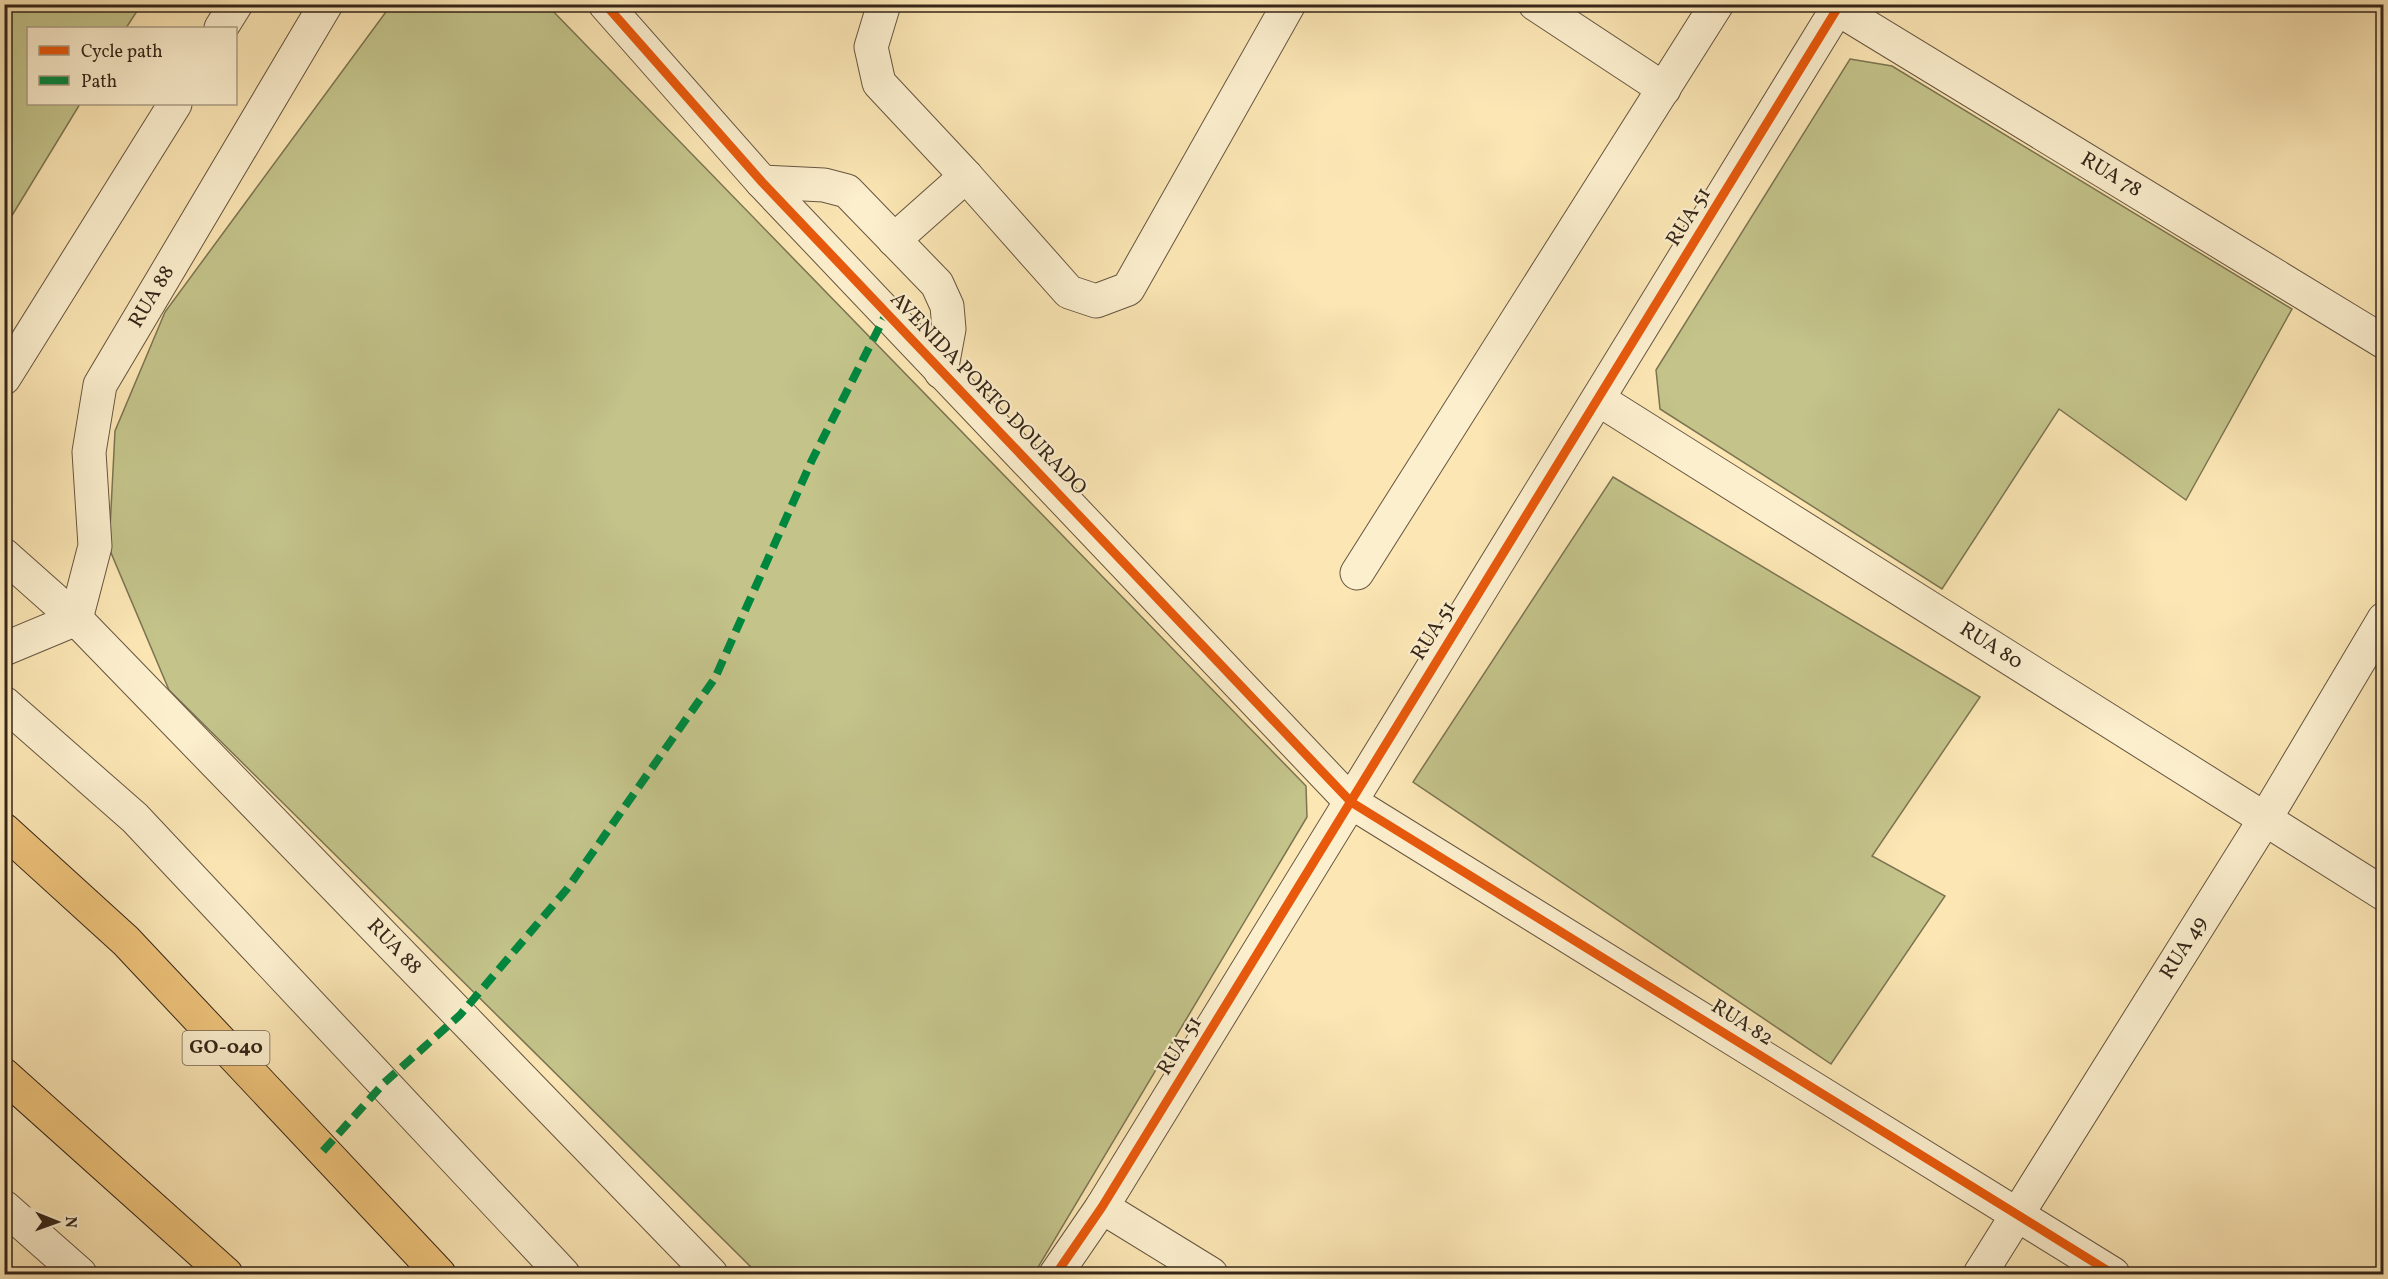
<svg xmlns="http://www.w3.org/2000/svg" width="2388" height="1279" font-family="Vollkorn,serif">
	<rect width="100%" height="100%" fill="#fbe6b4"/>
	<filter id="stains"><feTurbulence type="fractalNoise" baseFrequency=".00333" numOctaves="4"/><feColorMatrix values="0 0 0 0 .2 0 0 0 0 .09 0 0 0 0 .02 0 0 0 .5 -.17"/></filter>
	<radialGradient id="worn" r=".72"><stop offset=".6" stop-color="#630" stop-opacity="0"/><stop offset="1" stop-color="#630" stop-opacity=".3"/></radialGradient>
	<g fill="#c3c38a" stroke="#7c7452" stroke-width="1.5">
		<path d="M5 4 141 5 126 28H28V104H80L5 227Z"/>
		<path d="M391 5H547L1306 786 1307 817 1034 1274H758L169 690 109 548 115 431 165 312Z"/>
		<path d="M1850 59 1892 66 2292 309 2186 500 2059 409 1942 589 1660 409 1656 370Z"/>
		<path d="M1613 477 1980 697 1872 856 1945 896 1831 1064 1413 782Z"/>
	</g>
	<g fill="none" stroke-linecap="round" stroke-linejoin="round">
		<g stroke="#665540" stroke-width="35">
			<g id="minor">
				<path d="M605 4 762 182 1351 802 2113 1274"/>
				<path d="M884 4 871 47 879 83 966 176 1069 292 1096 301 1128 289 1289 4"/>
				<path d="M1535 4 1664 89"/>
				<path d="M1838 9 2384 342"/>
				<path d="M221 28 236 4"/>
				<path d="M762 182 824 185 847 191 937 284 947 306 949 329 941 372"/>
				<path d="M894 240 966 176"/>
				<path d="M4 378 175 104"/>
				<path d="M1598 399 2384 894"/>
				<path d="M4 555 76 619 711 1274"/>
				<path d="M1357 573 1717 4"/>
				<path d="M4 649 76 619 95 546 89 452 100 385 326 4"/>
				<path d="M4 703 135 818 563 1274"/>
				<path d="M4 1207 80 1274"/>
				<path d="M1102 1207 1211 1274"/>
				<path d="M1056 1274 1102 1207 1840 4"/>
				<path d="M1980 1274 2265 819 2384 619"/>
			</g>
		</g>
		<g stroke="#352519" stroke-width="35">
			<g id="major">
				<path d="M4 830 126 941 439 1274"/>
				<path d="M4 1075 226 1274"/>
			</g>
		</g>
		<use href="#minor" stroke="#fcefce" stroke-width="33"/>
		<use href="#major" stroke="#eec37a" stroke-width="33"/>
		<path stroke="#00873e" stroke-width="8" stroke-dasharray="15 8" stroke-linecap="butt" d="M323 1151 384 1083 460 1015 567 889 715 678 812 460 886 314"/>
		<g stroke="#fcefce" stroke-width="13">
			<g id="cycleway">
				<path d="M605 4 762 182 1351 802 2113 1274"/>
				<path d="M1056 1274 1102 1207 1840 4"/>
			</g>
		</g>
		<use href="#cycleway" stroke="#e8590c" stroke-width="9"/>
	</g>
	<g text-anchor="middle" dominant-baseline="central" stroke-width="4.5" stroke-linejoin="round" paint-order="stroke">
		<rect fill="#fcefce" stroke="#71624f" stroke-width="1.5" x="182.5" y="1031" width="87" height="34" rx="4.5"/>
		<g font-size="20" font-weight="bold" fill="#352519">
			<text x="226" y="1048">GO-040</text>
		</g>
		<g font-size="21" fill="#352519" stroke="#fcefce">
			<text transform="translate(2111 175) rotate(31)">RUA 78</text>
			<text transform="translate(1689 217) rotate(-58)">RUA 51</text>
			<text transform="translate(152 297) rotate(-59)">RUA 88</text>
			<text transform="translate(988 394) rotate(46)">AVENIDA PORTO DOURADO</text>
			<text transform="translate(1434 631) rotate(-58)">RUA 51</text>
			<text transform="translate(1991 646) rotate(32)">RUA 80</text>
			<text transform="translate(394 947) rotate(46)">RUA 88</text>
			<text transform="translate(2184 948) rotate(-58)">RUA 49</text>
			<text transform="translate(1742 1023) rotate(32)">RUA 82</text>
			<text transform="translate(1180 1046) rotate(-58)">RUA 51</text>
		</g>
	</g>
	<rect width="2388" height="1279" fill="none" stroke="#fbe6b4" stroke-width="24"/>
	<rect x="6" y="6" width="2376" height="1267" fill="none" stroke="#352519" stroke-width="3"/>
	<rect x="12" y="12" width="2364" height="1255" fill="none" stroke="#352519" stroke-width="1.5"/>
	<rect x="27" y="27" width="210" height="78" fill="#fcefce" stroke="#ac9e86" stroke-width="1.5"/>
	<rect x="39" y="46" width="30" height="9" fill="#e8590c" stroke="#ac9e86" stroke-width="1.5"/>
	<text x="81" y="57" font-size="18" fill="#352519">Cycle path</text>
	<rect x="39" y="76" width="30" height="9" fill="#00873e" stroke="#ac9e86" stroke-width="1.5"/>
	<text x="81" y="87" font-size="18" fill="#352519">Path</text>
	<g transform="translate(57 1222) rotate(91)" stroke="#fcefce" stroke-width="4.5" paint-order="stroke">
	<path d="M0-4.5L10 22L0 15L-10 22Z" fill="#352519"/>
	<text y="-9" font-size="16" font-weight="bold" text-anchor="middle" fill="#352519">N</text>
	</g>
	<rect width="100%" height="100%" filter="url(#stains)"/>
	<rect width="100%" height="100%" fill="url(#worn)"/>
</svg>
